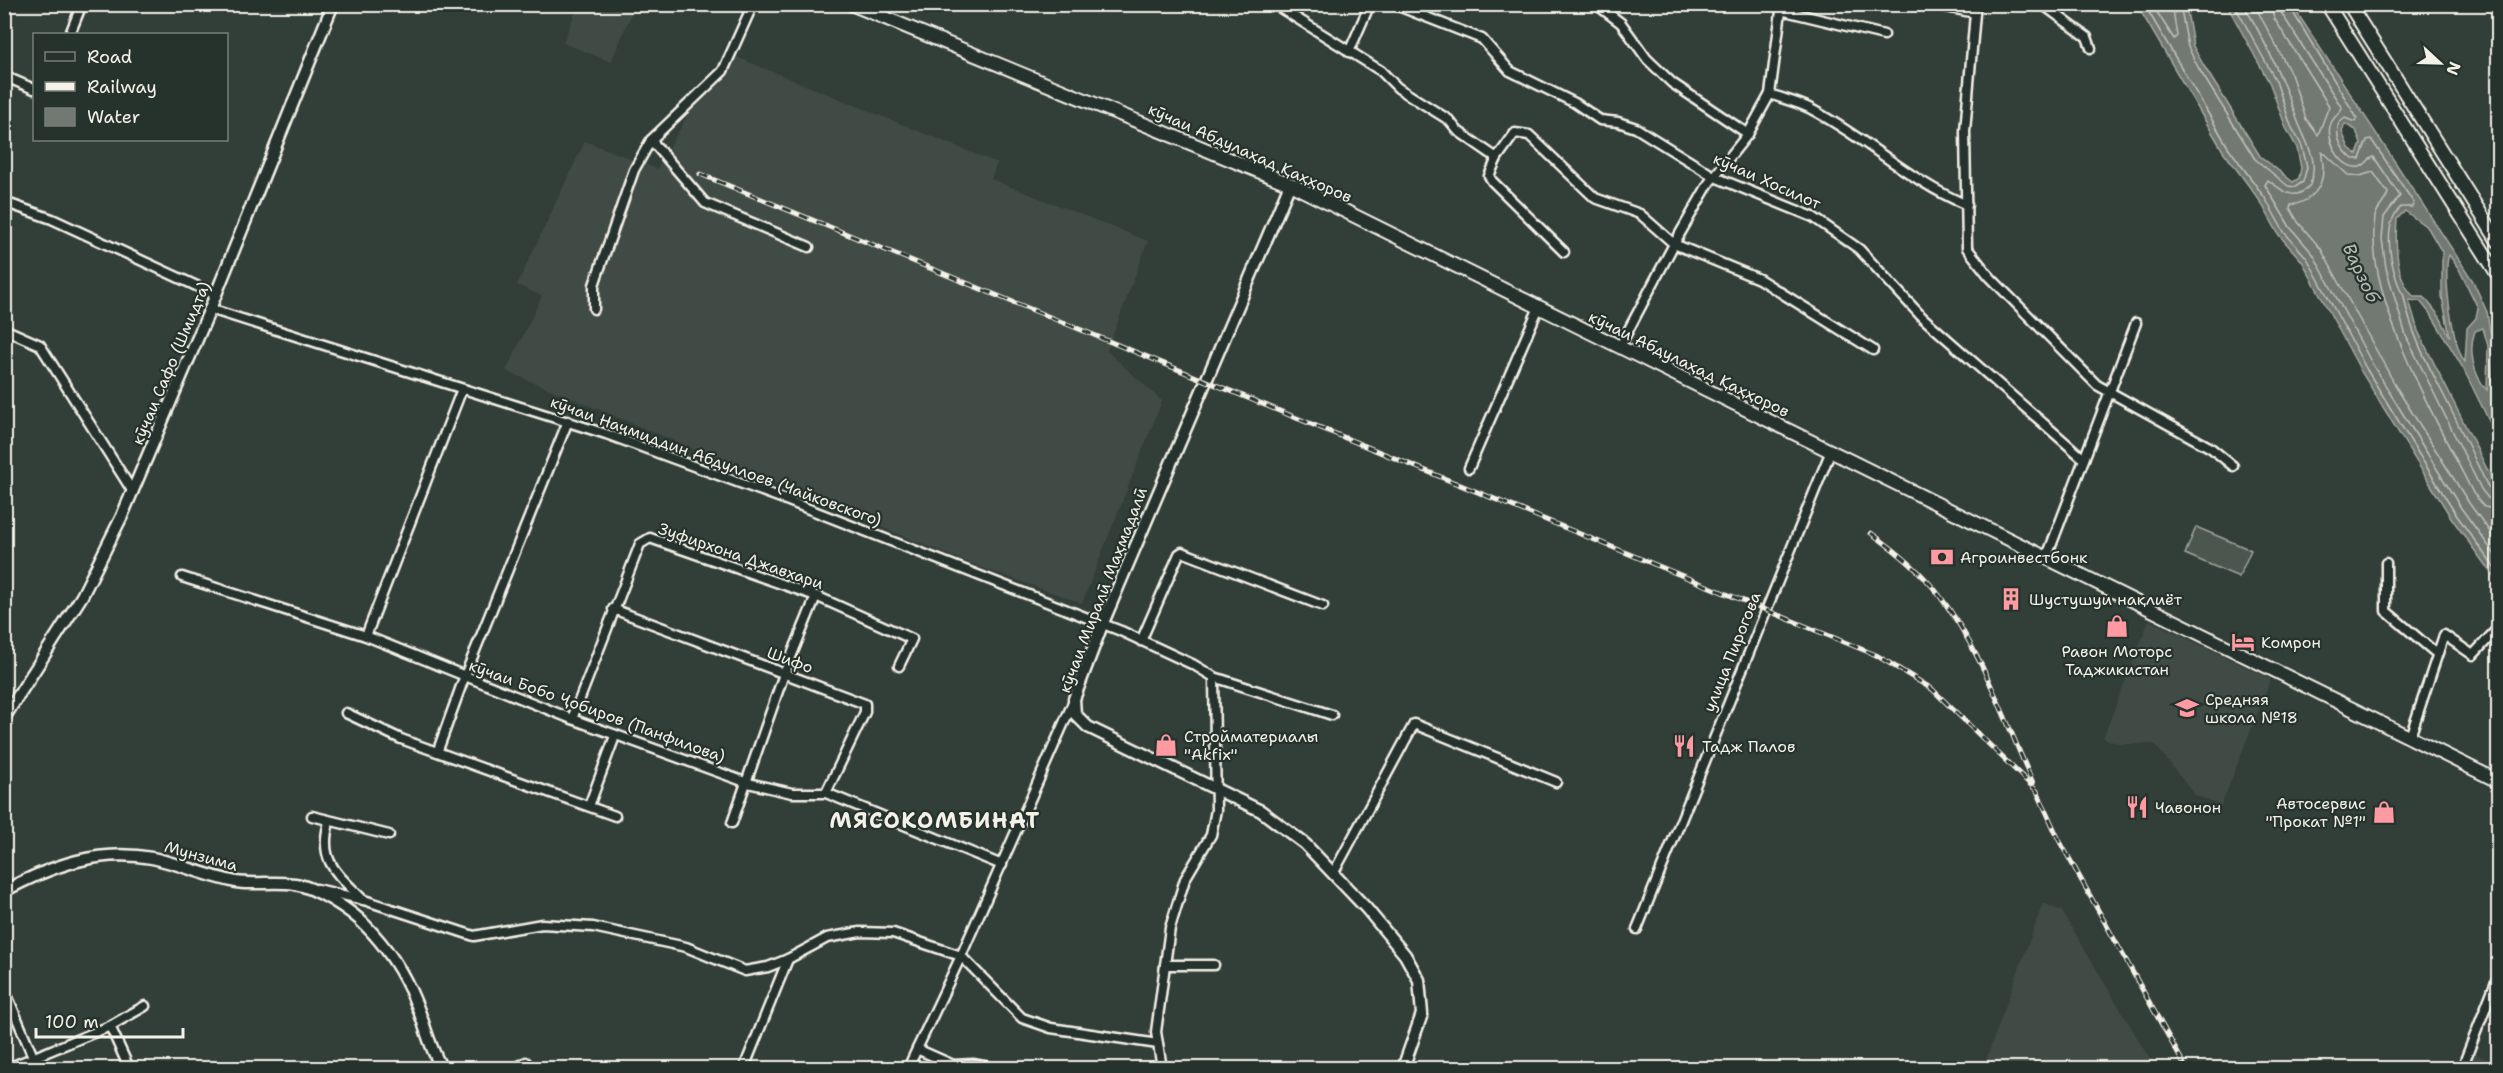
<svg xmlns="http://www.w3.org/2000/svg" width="2503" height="1073" font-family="'Shantell Sans',sans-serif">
	<rect width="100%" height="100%" fill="#323e38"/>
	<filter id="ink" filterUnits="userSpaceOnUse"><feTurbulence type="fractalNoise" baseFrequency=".0167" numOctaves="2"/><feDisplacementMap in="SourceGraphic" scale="12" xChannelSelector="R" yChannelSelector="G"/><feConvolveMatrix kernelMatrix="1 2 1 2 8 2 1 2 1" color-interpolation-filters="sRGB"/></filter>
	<g filter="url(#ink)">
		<g fill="#404b44">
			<path d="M578 5H635L611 62 563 43Z"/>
			<path d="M724 52 997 163 991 179 1148 241 1107 351 1162 401 1082 603 966 562 506 371 542 296 517 285 585 141 657 169Z"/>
			<path d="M2149 620 2271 679 2221 806 2195 795 2154 744H2121L2103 738Z"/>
			<path d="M2043 903 2062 911 2154 1066 2149 1068H1983Z"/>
			<path d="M2472 1053 2498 1063V1068H2467Z"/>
		</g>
		<path fill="#4c564f" stroke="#a0a49c" stroke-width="1.5" d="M2196 527 2251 550 2239 577 2185 554Z"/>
		<path fill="#727972" stroke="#a6a9a1" stroke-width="1.5" fill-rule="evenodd" d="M2137 5H2186L2193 46 2204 66 2260 156 2293 182 2299 178 2301 168 2297 148 2286 128 2270 84 2227 5H2292L2473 281 2487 312 2490 331 2497 348 2492 377 2498 416V439L2463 368 2432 316 2420 301 2409 300 2418 331 2498 491V583L2450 516 2362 373 2302 261 2279 235 2260 201 2223 151ZM2345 124 2356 130 2361 144 2357 154 2349 148 2342 132ZM2405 211 2428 228 2442 252V297L2450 337 2440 317 2424 297H2414C2395 278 2395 244 2397 219ZM2449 255 2459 269 2478 308 2476 318 2467 328 2465 362C2453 349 2442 271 2449 255ZM2483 328 2488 346 2487 390C2473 375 2468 350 2475 331Z"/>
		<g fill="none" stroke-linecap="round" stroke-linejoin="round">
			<g stroke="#c0c1b9" stroke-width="1.5">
				<path d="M2144 4 2228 147 2265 198 2284 232 2307 258 2367 370 2455 513 2498 573"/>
				<path d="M2152 4 2174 39 2177 36 2172 4"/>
				<path d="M2180 4 2188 47 2199 69 2255 159 2288 186 2295 187 2303 182 2307 167 2302 146 2291 126 2276 81 2234 4"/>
				<path d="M2243 4C2266 41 2282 78 2297 119 2305 142 2320 159 2310 185 2295 203 2283 191 2268 180L2265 185 2290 227 2313 254 2374 367 2461 508 2498 559"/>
				<path d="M2254 4 2291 74 2306 119 2318 135 2329 106 2274 18 2271 4"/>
				<path d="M2280 4 2282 14 2342 108C2339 115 2332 117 2330 126 2326 141 2342 171 2360 167 2367 165 2368 158 2374 157L2400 196 2384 217 2382 239 2386 268 2406 336 2481 489 2488 498 2498 501"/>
				<path d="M2288 4 2357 118 2355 122 2345 118 2339 123C2334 137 2342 150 2353 159H2360L2367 140 2371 139 2414 203 2412 207H2401C2381 225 2391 266 2400 289 2401 292 2404 294 2404 297 2410 330 2425 359 2441 390 2457 421 2472 453 2487 485L2493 492 2498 493"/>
				<path d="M2498 510 2485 507 2473 493C2438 422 2363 296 2375 217 2377 207 2386 202 2388 193L2373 172 2360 176 2348 175 2322 151C2321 157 2323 160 2323 166 2324 188 2311 202 2291 205L2290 208 2298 222 2321 249 2398 390 2469 503 2498 543"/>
			</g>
			<g stroke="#f4f1e8" stroke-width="13">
				<g id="minor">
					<path d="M1274 4 1381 71 1398 88 1449 120 1458 131 1497 158 1489 176 1492 181 1564 252"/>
					<path d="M1393 4 1482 39 1510 71 1575 103 1600 120 1618 122 1636 128 1715 177 1813 217 1859 249 1922 317 2084 459"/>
					<path d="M1596 4 1621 23 1647 59 1672 83 1748 134"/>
					<path d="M1931 4 1975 13V4"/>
					<path d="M2042 4 2087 37 2091 48"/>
					<path d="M1781 10 1884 35"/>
					<path d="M1975 13 1965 131 1967 248 1989 276 2097 385 2211 448 2233 466"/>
					<path d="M70 34 82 4"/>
					<path d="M1349 52 1370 4"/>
					<path d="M4 76 34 89"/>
					<path d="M1770 94C1783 99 1797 102 1809 108 1865 137 1909 181 1967 205"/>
					<path d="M651 140 705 203 809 247"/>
					<path d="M1497 158 1515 133 1529 135 1595 198 1640 214 1674 244 1759 279 1873 350"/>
					<path d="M4 202 52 219 216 295"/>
					<path d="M210 309 606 434 778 497 1121 631 1194 665 1214 677 1216 810 1211 835 1185 879 1170 928 1156 1032 1158 1044"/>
					<path d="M594 309V285L634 170 651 140 723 71 753 4"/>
					<path d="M4 329 40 345 133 492"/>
					<path d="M1620 346 1674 244 1709 183 1748 134 1770 94 1782 4"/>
					<path d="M1469 468 1539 307"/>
					<path d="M2046 559 2136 323"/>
					<path d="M2386 563V611L2437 654"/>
					<path d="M182 577 366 636 572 719 748 783 792 793H826L1002 865"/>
					<path d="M613 609 865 704V712L826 793"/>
					<path d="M366 636 462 389"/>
					<path d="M1141 641 1179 554 1182 552 1323 606"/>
					<path d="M1214 677 1332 715"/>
					<path d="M1074 700 961 956 1022 1018 1051 1028 1158 1044 1162 1068"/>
					<path d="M346 713 401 739 615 816"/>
					<path d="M572 719 640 544 650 538 816 596 912 639 899 666"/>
					<path d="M2410 737 2444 635 2473 655 2498 628"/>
					<path d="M438 750 464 678 568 421"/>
					<path d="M589 806 615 736"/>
					<path d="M312 816 389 835"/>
					<path d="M329 822C318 862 337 873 363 900"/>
					<path d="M732 823 784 674 816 596"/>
					<path d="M1333 874 1414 724 1556 782"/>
					<path d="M317 889 364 900 474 936 542 924 593 927 686 947 745 971 768 967 788 959 827 938 860 932 893 933 961 956 908 1068"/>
					<path d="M1637 929 1830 453"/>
					<path d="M1165 965H1214"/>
					<path d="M4 988 34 1059"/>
					<path d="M110 1026 129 1068"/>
					<path d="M917 1049 953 1065 973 1064 994 1068"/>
					<path d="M8 1068 110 1026 145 1006"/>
					<path d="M516 1068 526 1062"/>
					<path d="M744 1068 788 959"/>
					<path d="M2462 1068 2498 976"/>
				</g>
			</g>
			<g stroke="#f4f1e8" stroke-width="15">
				<g id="tertiary">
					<path d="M1290 184 1102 625 1074 699 1075 714 1088 727 1261 811 1305 844 1366 908 1405 955 1419 980 1422 1014 1403 1068"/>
					<path d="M4 718 82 596 122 516 210 309 333 4"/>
					<path d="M4 891C51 866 99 848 152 858 180 864 207 876 236 882 255 885 276 881 295 884 315 887 351 910 365 925 386 946 404 974 415 1001 425 1023 429 1048 442 1068"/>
				</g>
			</g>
			<g stroke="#f4f1e8" stroke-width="16">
				<g id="secondary">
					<path d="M851 4 1290 184 2498 781"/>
					<path d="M2327 4 2498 275"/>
					<path d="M2349 4 2498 241"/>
				</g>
			</g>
			<use href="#minor" stroke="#26332d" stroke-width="8"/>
			<use href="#tertiary" stroke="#26332d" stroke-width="10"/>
			<use href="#secondary" stroke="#26332d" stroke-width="12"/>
			<g stroke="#f4f1e8" stroke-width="5">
				<g id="rail">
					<path d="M700 174 1876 655 1932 689 2037 791 2059 840 2186 1068"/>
					<path d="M1871 533C1895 550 1921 571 1939 595 1981 650 2005 720 2033 783"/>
				</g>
			</g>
			<use href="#rail" stroke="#26332d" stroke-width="3" stroke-dasharray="9" stroke-linecap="butt"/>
		</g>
	</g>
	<defs>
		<g id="bank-bare" transform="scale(1.8)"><path d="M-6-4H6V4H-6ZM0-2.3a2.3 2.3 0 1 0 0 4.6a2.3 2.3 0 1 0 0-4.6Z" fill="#ff9aa2" stroke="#26332d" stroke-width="2.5" paint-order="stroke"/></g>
		<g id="building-bare" transform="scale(1.8)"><path d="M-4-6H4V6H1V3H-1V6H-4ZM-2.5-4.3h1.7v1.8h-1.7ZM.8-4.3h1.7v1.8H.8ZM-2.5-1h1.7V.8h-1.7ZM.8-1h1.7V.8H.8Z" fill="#ff9aa2" stroke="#26332d" stroke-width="2.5" paint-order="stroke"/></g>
		<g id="shop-bare" transform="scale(1.8)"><path d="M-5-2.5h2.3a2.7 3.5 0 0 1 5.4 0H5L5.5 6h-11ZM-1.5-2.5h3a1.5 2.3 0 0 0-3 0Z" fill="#ff9aa2" stroke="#26332d" stroke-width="2.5" paint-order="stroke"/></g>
		<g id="hotel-bare" transform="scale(1.8)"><path d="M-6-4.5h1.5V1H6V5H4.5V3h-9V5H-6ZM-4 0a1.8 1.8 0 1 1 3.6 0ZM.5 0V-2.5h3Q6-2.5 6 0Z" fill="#ff9aa2" stroke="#26332d" stroke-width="2.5" paint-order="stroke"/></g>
		<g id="school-bare" transform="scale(1.8)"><path d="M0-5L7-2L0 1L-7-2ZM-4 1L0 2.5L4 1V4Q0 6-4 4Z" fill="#ff9aa2" stroke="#26332d" stroke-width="2.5" paint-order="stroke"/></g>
		<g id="restaurant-bare" transform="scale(1.8)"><path d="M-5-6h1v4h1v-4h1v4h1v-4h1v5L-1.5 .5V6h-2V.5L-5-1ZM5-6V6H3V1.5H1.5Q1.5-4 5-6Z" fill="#ff9aa2" stroke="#26332d" stroke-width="2.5" paint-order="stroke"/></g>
	</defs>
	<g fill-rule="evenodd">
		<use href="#bank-bare" x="1942" y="557"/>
		<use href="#building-bare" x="2011" y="599"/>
		<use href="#shop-bare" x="2117" y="626"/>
		<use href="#hotel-bare" x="2243" y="642"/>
		<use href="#school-bare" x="2187" y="708"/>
		<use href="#shop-bare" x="1166" y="745"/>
		<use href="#restaurant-bare" x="1684" y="746"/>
		<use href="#restaurant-bare" x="2137" y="807"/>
		<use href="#shop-bare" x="2384" y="812"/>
	</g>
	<g text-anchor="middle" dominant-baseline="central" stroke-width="4.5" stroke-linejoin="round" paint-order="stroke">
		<g font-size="16" fill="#f4f1e8" stroke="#26332d">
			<text transform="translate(1250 153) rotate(24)">кӯчаи Абдулаҳад Қаҳҳоров</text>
			<text transform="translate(1767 181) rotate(24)">кӯчаи Хосилот</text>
			<text transform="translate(171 363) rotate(-67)">кӯчаи Сафо (Шмидта)</text>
			<text transform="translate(1689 364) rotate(26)">кӯчаи Абдулаҳад Қаҳҳоров</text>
			<text transform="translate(716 461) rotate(20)">кӯчаи Наҷмиддин Абдуллоев (Чайковского)</text>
			<text transform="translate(741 556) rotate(19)">Зуфирхона Джавхари</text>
			<text transform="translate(1103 590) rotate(-69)">кӯчаи Миралӣ Маҳмадалӣ</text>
			<text transform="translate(1732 652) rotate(-68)">улица Пирогова</text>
			<text transform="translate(790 660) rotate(20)">Шифо</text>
			<text transform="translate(597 711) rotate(20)">кӯчаи Бобо Ҷобиров (Панфилова)</text>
			<text transform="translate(201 856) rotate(15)">Мунзима</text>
		</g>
		<g font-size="16" fill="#f4f1e8" stroke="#26332d" text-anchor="start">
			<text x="1960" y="557">Агроинвестбонк</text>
			<text x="2029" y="599">Шустушуи нақлиёт</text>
			<text x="2261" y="642">Комрон</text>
			<text x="2117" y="651" text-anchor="middle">Равон Моторс<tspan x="2117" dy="18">Таджикистан</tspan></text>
			<text x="2205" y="699">Средняя<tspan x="2205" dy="18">школа №18</tspan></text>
			<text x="1184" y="736">Стройматериалы<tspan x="1184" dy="18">"Akfix"</tspan></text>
			<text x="1702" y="746">Тадж Палов</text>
			<text x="2366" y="803" text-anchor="end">Автосервис<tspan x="2366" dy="18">"Прокат №1"</tspan></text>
			<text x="2155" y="807">Чавонон</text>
		</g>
		<g font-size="18" font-style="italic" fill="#babbb3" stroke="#26332d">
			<text transform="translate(2361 273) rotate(65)">Варзоб</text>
		</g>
		<g font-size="22" font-weight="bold" letter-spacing="1.5" fill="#f4f1e8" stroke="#26332d">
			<text x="935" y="820">МЯСОКОМБИНАТ</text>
		</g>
	</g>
	<rect width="2503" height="1073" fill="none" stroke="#26332d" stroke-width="24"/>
	<rect x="12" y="12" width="2479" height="1049" fill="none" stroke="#f4f1e8" stroke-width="2" filter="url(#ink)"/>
	<rect x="33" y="33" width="195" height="108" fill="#26332d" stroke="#787f78" stroke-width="1.5"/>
	<rect x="45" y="52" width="30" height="9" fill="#26332d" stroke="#787f78" stroke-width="1.5"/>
	<text x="87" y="63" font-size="18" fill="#f4f1e8">Road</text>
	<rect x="45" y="82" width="30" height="9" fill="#f4f1e8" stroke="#787f78" stroke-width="1.5"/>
	<text x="87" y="93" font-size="18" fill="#f4f1e8">Railway</text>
	<rect x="45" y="108" width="30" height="18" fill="#727972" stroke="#787f78" stroke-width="1.5"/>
	<text x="87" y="123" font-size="18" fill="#f4f1e8">Water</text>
	<g transform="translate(2440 63) rotate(112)" stroke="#26332d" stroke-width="4.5" paint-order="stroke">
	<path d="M0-4.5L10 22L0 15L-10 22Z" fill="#f4f1e8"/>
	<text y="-9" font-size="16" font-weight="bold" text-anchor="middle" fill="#f4f1e8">N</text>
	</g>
	<path d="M36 1028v9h147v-9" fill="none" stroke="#f4f1e8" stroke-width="3"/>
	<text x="45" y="1028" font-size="18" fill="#f4f1e8" stroke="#26332d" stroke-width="4.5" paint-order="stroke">100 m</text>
</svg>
